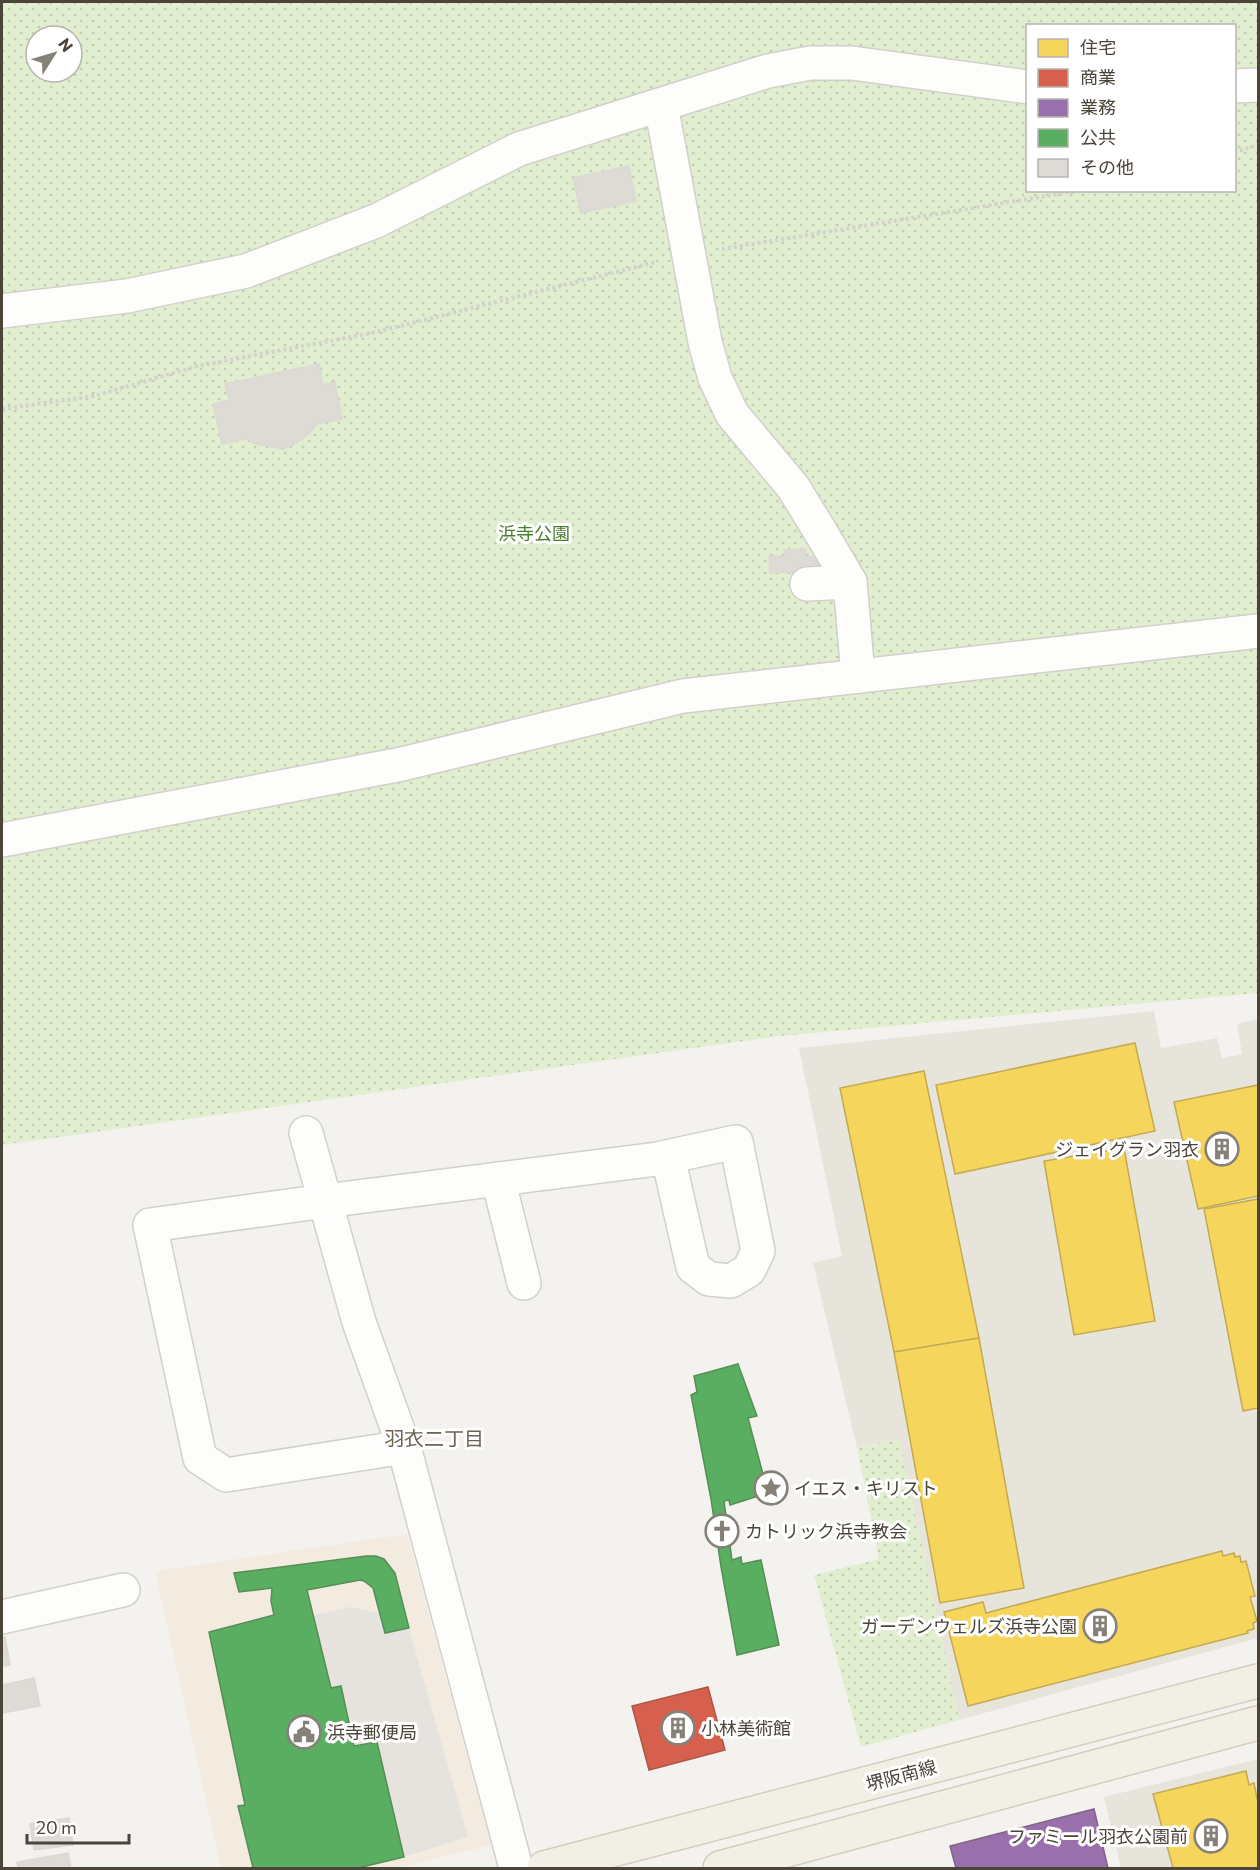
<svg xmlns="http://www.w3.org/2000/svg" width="1260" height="1870" font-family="Commissioner,'Noto Sans JP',sans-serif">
	<defs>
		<pattern id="park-dots" width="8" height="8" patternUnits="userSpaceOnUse" patternTransform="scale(1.5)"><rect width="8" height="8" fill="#e1eecf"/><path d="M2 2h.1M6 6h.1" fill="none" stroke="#c3cdb2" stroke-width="1.8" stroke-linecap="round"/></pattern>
	</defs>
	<rect width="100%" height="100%" fill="#f4f2ee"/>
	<g fill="#e7e4dc">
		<path d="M1154 1011 1161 1048 1217 1038 1222 1058 1242 1054 1237 1024 1258 1019V1638L959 1720 931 1601 898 1439 857 1448 813 1263 842 1256 799 1048Z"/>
		<path d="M1258 1759V1868H1121L1104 1797Z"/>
	</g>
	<path fill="#f3ebdf" d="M407 1534 491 1845 398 1868H221L155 1571Z"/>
	<g fill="url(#park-dots)" fill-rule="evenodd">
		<path d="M2 2H1258V993L780 1036 2 1145ZM1028 26H1234V190H1028ZM36 36H72V72H36Z"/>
		<path d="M899 1439 959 1720 861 1747 814 1575 879 1559 857 1448Z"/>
	</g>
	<path fill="#e6e3df" d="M350 1607 379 1613 385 1633 409 1628 468 1837 404 1857 377 1742 354 1746 341 1687 331 1688 313 1615Z"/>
	<g fill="#f6d55c" stroke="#c3aa52" stroke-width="1.5">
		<path d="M1135 1043 1155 1131 955 1174 936 1085Z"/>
		<path d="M924 1071 979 1338 894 1352 840 1088Z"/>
		<path d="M1258 1085V1196L1198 1209 1174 1102Z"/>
		<path d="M1124 1148 1155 1321 1074 1335 1044 1161Z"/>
		<path d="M1258 1199V1408L1243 1411 1204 1209Z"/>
		<path d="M979 1338 1024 1588 940 1603 894 1352Z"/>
		<path d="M1222 1551 1223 1556 1234 1553 1235 1557 1240 1556 1241 1562 1246 1561 1255 1596 1250 1597 1257 1621 1253 1623 1254 1629 1247 1631 1248 1633 968 1706 944 1612 983 1602 986 1613Z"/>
		<path d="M1246 1771 1249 1785 1254 1783 1258 1803V1868H1173L1153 1794Z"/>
	</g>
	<path fill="#d6604d" stroke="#ac5847" stroke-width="1.5" d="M708 1687 725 1750 649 1770 632 1706Z"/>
	<path fill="#9970ab" stroke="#826389" stroke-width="1.5" d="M1094 1809 1108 1868H956L950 1846Z"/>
	<g fill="#5aae61" stroke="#568e55" stroke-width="1.5">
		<path d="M738 1364 757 1416 748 1418 768 1493 730 1505 729 1500 724 1501 732 1560 741 1557 742 1564 761 1560 779 1645 737 1655 721 1567 711 1499 691 1395 697 1392 694 1376Z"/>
		<path d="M366 1556H376L384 1559 395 1573 409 1628 385 1633 373 1588 364 1581 360 1580 307 1590 331 1688 341 1686 354 1746 377 1742 404 1857 358 1868H253L238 1806 245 1805 209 1632 274 1615 271 1601 272 1588 239 1592 234 1573Z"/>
	</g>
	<g fill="#dedbd6" stroke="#dcd9d4" stroke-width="1.5">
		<path d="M629 166 636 201 581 213 573 178Z"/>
		<path d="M319 364 323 385 335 382 342 419 317 424 311 432 302 439 291 446 282 449 256 444 246 439 222 444 213 404 229 400 225 384Z"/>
		<path d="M806 549V557L826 556 827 573 793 589 792 572 770 573 769 556H785L784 550Z"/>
		<path d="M5 1637 10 1665 2 1666V1638Z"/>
		<path d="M34 1678 40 1706 2 1713V1685Z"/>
		<path d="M69 1818 73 1845 34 1850 30 1824Z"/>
		<path d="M68 1853 71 1868H18L17 1862Z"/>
	</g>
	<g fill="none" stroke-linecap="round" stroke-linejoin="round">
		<g stroke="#d2d0cb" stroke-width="36">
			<g id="minor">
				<path d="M1234 86 1258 85"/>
				<path d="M661 105 705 342 715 378 732 414 793 487 820 531 850 582 858 675"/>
				<path d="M2 311 127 296 246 271 376 221 519 149 768 71 810 63H852L1028 87"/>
				<path d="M807 584 850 582"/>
				<path d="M2 840 402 764 683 696 1258 631"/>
				<path d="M306 1133 359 1322 404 1447 516 1868"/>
				<path d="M498 1179 524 1283"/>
				<path d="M404 1447 226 1475 200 1458 150 1225 325 1201 657 1159 736 1142 758 1251 749 1270 731 1281 709 1279 693 1267 668 1157"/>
				<path d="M2 1617 123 1590"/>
			</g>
		</g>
		<g stroke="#d6cebb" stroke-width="36">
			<g id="major">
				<path d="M544 1868 1258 1681"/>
				<path d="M720 1868 1258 1723"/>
			</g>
		</g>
		<g stroke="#d3d2cc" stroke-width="4" stroke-dasharray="3 3" stroke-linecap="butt">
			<path d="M1234 152 1258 145"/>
			<path d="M722 249 1083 190"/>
			<path d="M2 409 94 396 198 366 372 333 656 262"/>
		</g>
		<use href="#minor" stroke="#fdfdfc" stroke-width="33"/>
		<use href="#major" stroke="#f2efe6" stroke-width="33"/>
	</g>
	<defs>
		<g id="building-ring" transform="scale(1.725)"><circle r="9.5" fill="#fff" stroke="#868178" stroke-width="1.5"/><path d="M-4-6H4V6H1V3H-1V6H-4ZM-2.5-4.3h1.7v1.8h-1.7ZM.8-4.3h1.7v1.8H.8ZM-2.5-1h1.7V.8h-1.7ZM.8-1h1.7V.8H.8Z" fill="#868178"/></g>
		<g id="sight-ring" transform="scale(1.725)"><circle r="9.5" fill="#fff" stroke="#868178" stroke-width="1.5"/><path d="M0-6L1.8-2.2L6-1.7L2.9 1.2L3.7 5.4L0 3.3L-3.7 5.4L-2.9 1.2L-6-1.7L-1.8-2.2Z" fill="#868178"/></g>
		<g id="church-ring" transform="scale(1.725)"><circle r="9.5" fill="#fff" stroke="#868178" stroke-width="1.5"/><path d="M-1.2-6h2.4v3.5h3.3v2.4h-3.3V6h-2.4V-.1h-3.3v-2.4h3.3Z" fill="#868178"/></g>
		<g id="civic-ring" transform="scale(1.725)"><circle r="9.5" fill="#fff" stroke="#868178" stroke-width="1.5"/><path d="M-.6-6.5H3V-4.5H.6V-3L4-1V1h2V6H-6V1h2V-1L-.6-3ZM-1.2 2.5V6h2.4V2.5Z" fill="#868178"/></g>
	</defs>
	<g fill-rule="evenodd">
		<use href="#building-ring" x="1222" y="1149"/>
		<use href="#sight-ring" x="771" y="1488"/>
		<use href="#church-ring" x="722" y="1531"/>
		<use href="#building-ring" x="1100" y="1626"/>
		<use href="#building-ring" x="678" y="1728"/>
		<use href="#civic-ring" x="304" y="1732"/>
		<use href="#building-ring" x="1211" y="1836"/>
	</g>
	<g text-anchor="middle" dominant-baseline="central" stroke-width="6" stroke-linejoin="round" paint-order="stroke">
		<g font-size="18" fill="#4a7f2a" stroke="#fff">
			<text x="534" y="533">浜寺公園</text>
		</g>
		<g font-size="18" fill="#4b4439" stroke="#fff" text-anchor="start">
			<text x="1199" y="1149" text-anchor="end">ジェイグラン羽衣</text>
			<text x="794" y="1488">イエス・キリスト</text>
			<text x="745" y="1531">カトリック浜寺教会</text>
			<text x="1077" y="1626" text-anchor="end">ガーデンウェルズ浜寺公園</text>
			<text x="701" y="1728">小林美術館</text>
			<text x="327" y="1732">浜寺郵便局</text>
			<text x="1188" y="1836" text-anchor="end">ファミール羽衣公園前</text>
		</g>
		<g font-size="18" fill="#4b4439" stroke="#fff">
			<text transform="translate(901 1775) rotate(-15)">堺阪南線</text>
		</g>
		<g font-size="20" fill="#6e6250" stroke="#fff">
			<text x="434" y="1438">羽衣二丁目</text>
		</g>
	</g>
	<rect width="1260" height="1870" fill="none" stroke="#4b4439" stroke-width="6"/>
	<rect x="1026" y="24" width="210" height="168" fill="#ffffff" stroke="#b7b4b0" stroke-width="1.5"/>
	<rect x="1038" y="39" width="30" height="18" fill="#f6d55c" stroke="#b7b4b0" stroke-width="1.5"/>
	<text x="1080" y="54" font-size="18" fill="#4b4439">住宅</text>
	<rect x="1038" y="69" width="30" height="18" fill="#d6604d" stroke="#b7b4b0" stroke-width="1.5"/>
	<text x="1080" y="84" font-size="18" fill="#4b4439">商業</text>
	<rect x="1038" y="99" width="30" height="18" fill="#9970ab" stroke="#b7b4b0" stroke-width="1.5"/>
	<text x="1080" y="114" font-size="18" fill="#4b4439">業務</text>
	<rect x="1038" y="129" width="30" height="18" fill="#5aae61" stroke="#b7b4b0" stroke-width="1.5"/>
	<text x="1080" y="144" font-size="18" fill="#4b4439">公共</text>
	<rect x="1038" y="159" width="30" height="18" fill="#dedbd6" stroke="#b7b4b0" stroke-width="1.5"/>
	<text x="1080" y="174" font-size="18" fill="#4b4439">その他</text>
	<g transform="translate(54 54) rotate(53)"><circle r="28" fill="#ffffff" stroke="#b7b4b0" stroke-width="1.5"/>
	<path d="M0-4.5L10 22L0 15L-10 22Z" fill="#868178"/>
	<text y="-9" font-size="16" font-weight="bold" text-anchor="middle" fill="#4b4439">N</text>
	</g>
	<path d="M27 1834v9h102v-9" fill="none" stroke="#4b4439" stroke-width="3"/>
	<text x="36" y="1834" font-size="18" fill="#4b4439" stroke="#ffffff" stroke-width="4.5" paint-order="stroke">20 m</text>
</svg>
